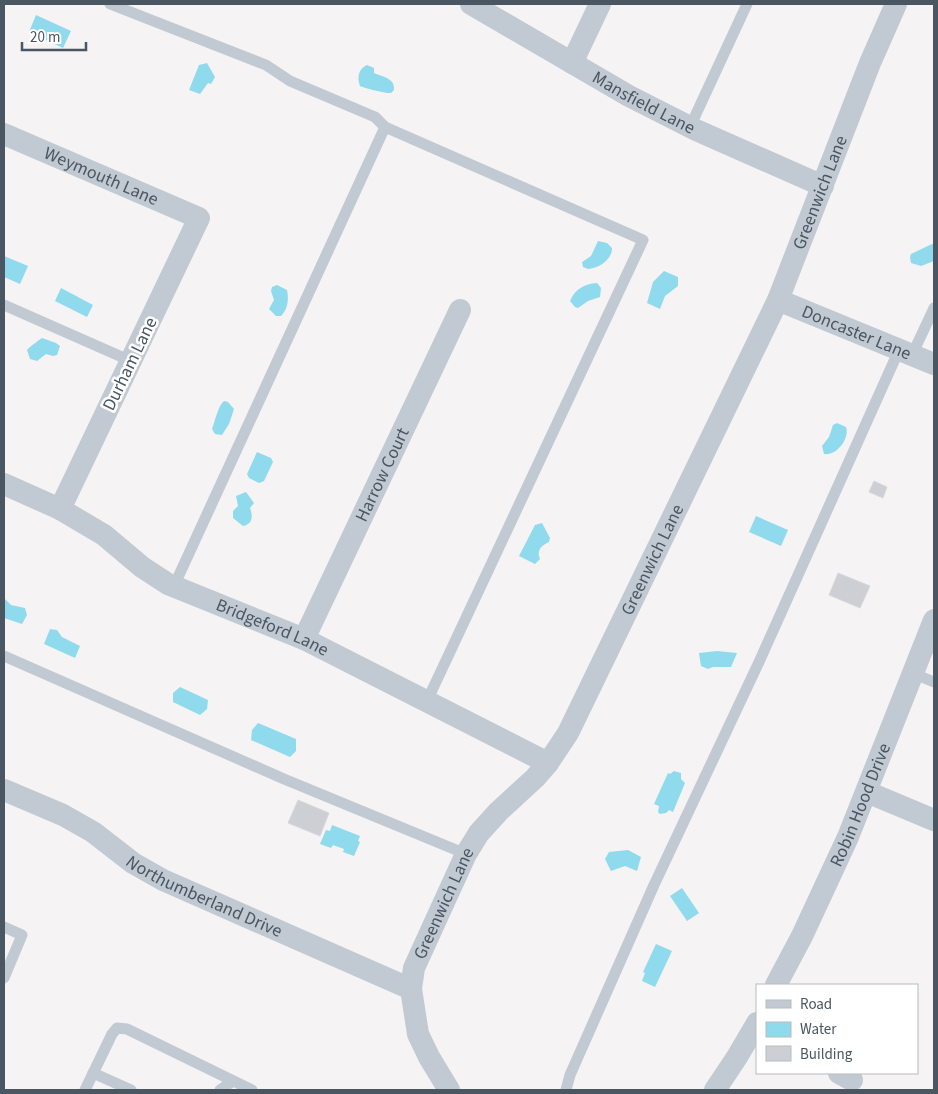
<svg xmlns="http://www.w3.org/2000/svg" width="938" height="1094" font-family="'Source Sans 3',sans-serif">
	<rect width="100%" height="100%" fill="#f5f3f3"/>
	<g fill="#90daee">
		<path d="M36 15 71 31 63 48 29 32Z"/>
		<path d="M207 63 215 77 211 84 208 83 200 94 189 90 199 65Z"/>
		<path d="M367 65 374 68V73C383 77 395 78 394 90L391 93C387 94 364 88 360 86 357 78 358 69 367 65Z"/>
		<path d="M598 241 607 243 612 248C612 260 599 268 588 269L583 267 582 262 591 256Z"/>
		<path d="M932 244 934 245V261L921 266 911 263 910 257 911 254Z"/>
		<path d="M4 256 28 266 20 284 4 277Z"/>
		<path d="M664 271 678 277V286L665 296 660 309 647 303 653 282Z"/>
		<path d="M597 283 601 288 600 297 588 301 578 308 575 307 570 301C575 289 584 284 597 283Z"/>
		<path d="M277 285 287 290C289 299 288 309 281 316H276L269 309 274 300 271 291 272 287Z"/>
		<path d="M61 288 93 305 87 317 55 301Z"/>
		<path d="M42 338 56 343 60 346 57 355 53 356 46 354 37 361 30 359 27 350C29 347 39 340 42 338Z"/>
		<path d="M224 401 228 402 234 409 229 424 222 435 215 434 212 429C215 421 218 406 224 401Z"/>
		<path d="M837 423 846 427C850 438 837 456 824 454L822 446 829 437 833 425Z"/>
		<path d="M257 452 271 458 273 462 264 481 259 483 249 478 247 474Z"/>
		<path d="M246 492 254 503 250 508C253 516 253 524 243 526L233 518V511L238 506 236 496Z"/>
		<path d="M756 516 788 530 781 546 749 532Z"/>
		<path d="M542 523 550 538 549 542C542 545 536 550 540 559L535 564 519 556 535 525Z"/>
		<path d="M4 598 11 605 25 608 27 615 22 624 4 618Z"/>
		<path d="M50 629 57 630 62 637 80 646 75 658 44 644Z"/>
		<path d="M717 651 737 653 731 667H713L708 669 701 666 699 653Z"/>
		<path d="M180 687 208 700 207 709 200 715 173 702V693Z"/>
		<path d="M258 723 296 739V751L290 757 251 740 252 730Z"/>
		<path d="M674 771 681 773V779L685 783 673 812 669 810 666 813 660 814 658 812 659 806 654 804 668 773 670 774Z"/>
		<path d="M332 825 360 836 358 841 360 842 354 856 343 852 344 849 333 845 331 848 320 844 326 830 330 831Z"/>
		<path d="M628 850 641 857 637 871 625 866 611 871 605 859 609 852Z"/>
		<path d="M682 888 699 913 687 921 670 896Z"/>
		<path d="M656 944 672 951 655 987 642 981 645 973 643 972Z"/>
	</g>
	<g fill="#cdcfd5" stroke="#d7d9de">
		<path d="M874 481 887 487 883 498 869 492Z"/>
		<path d="M838 573 870 586 860 608 829 595Z"/>
		<path d="M298 800 329 813 320 836 288 823Z"/>
	</g>
	<g fill="none" stroke-linecap="round" stroke-linejoin="round">
		<g stroke="#c1cad2" stroke-width="11">
			<path d="M110 4 266 65 290 81 375 117 385 127"/>
			<path d="M690 127 747 4"/>
			<path d="M4 305 131 361"/>
			<path d="M912 355 934 308"/>
			<path d="M174 586 385 127 643 240 427 701"/>
			<path d="M4 656 284 779 466 854"/>
			<path d="M912 673 934 682"/>
			<path d="M4 927 22 935 4 978"/>
			<path d="M93 1073 131 1090"/>
			<path d="M85 1090 112 1034 117 1028 127 1029 252 1090"/>
			<path d="M220 1090 233 1081"/>
			<path d="M566 1090 570 1075 654 885 759 662 899 350"/>
		</g>
		<g stroke="#c1cad2" stroke-width="22">
			<path id="s1" d="M471 4 629 96 696 130 823 186"/>
			<path d="M572 63 600 4"/>
			<path id="s2" d="M4 134 199 218 60 509"/>
			<path id="s3" d="M778 300 934 364"/>
			<path id="s4" d="M4 484 60 509 104 535 142 567 168 584 304 639 548 763"/>
			<path id="s5" d="M304 639 460 310"/>
			<path id="s6" d="M4 790 63 815 93 832 133 863 163 880 411 989"/>
			<path d="M867 792 934 820"/>
			<path id="s7" d="M776 985 802 936 848 837 934 620"/>
			<path d="M839 1073 852 1080"/>
			<path id="s8" d="M449 1090 429 1057 418 1034 411 989 414 968 466 854 479 833 499 811 535 778 548 763 568 733 778 300 870 63 896 4"/>
			<path d="M715 1090 737 1057 757 1023"/>
		</g>
	</g>
	<g text-anchor="middle" dominant-baseline="central" stroke-width="5" stroke-linejoin="round" paint-order="stroke">
		<g font-size="18" fill="#4a5661" stroke="#fff">
			<text stroke="none"><textPath href="#s1" startOffset="199">Mansfield Lane</textPath></text>
			<text stroke="none"><textPath href="#s2" startOffset="106">Weymouth Lane</textPath></text>
			<text stroke="none"><textPath href="#s8" startOffset="1012">Greenwich Lane</textPath></text>
			<text stroke="none"><textPath href="#s3" startOffset="85">Doncaster Lane</textPath></text>
			<text transform="translate(130 364) rotate(-64)">Durham Lane</text>
			<text stroke="none"><textPath href="#s5" startOffset="182">Harrow Court</textPath></text>
			<text stroke="none"><textPath href="#s8" startOffset="608">Greenwich Lane</textPath></text>
			<text stroke="none"><textPath href="#s4" startOffset="306">Bridgeford Lane</textPath></text>
			<text stroke="none"><textPath href="#s7" startOffset="199">Robin Hood Drive</textPath></text>
			<text stroke="none"><textPath href="#s6" startOffset="228">Northumberland Drive</textPath></text>
			<text stroke="none"><textPath href="#s8" startOffset="202">Greenwich Lane</textPath></text>
		</g>
	</g>
	<rect width="938" height="1094" fill="none" stroke="#4a5661" stroke-width="10"/>
	<rect x="756" y="984" width="162" height="90" fill="#ffffff" stroke="#b7bbc0"/>
	<rect x="766" y="1000" width="25" height="8" fill="#c1cad2" stroke="#b7bbc0"/>
	<text x="800" y="1009" font-size="15" fill="#4a5661">Road</text>
	<rect x="766" y="1022" width="25" height="15" fill="#90daee" stroke="#b7bbc0"/>
	<text x="800" y="1034" font-size="15" fill="#4a5661">Water</text>
	<rect x="766" y="1046" width="25" height="15" fill="#cdcfd5" stroke="#b7bbc0"/>
	<text x="800" y="1059" font-size="15" fill="#4a5661">Building</text>
	<path d="M22 42v8h64v-8" fill="none" stroke="#4a5661" stroke-width="2.5"/>
	<text x="30" y="42" font-size="15" fill="#4a5661" stroke="#ffffff" stroke-width="4" paint-order="stroke">20 m</text>
</svg>
